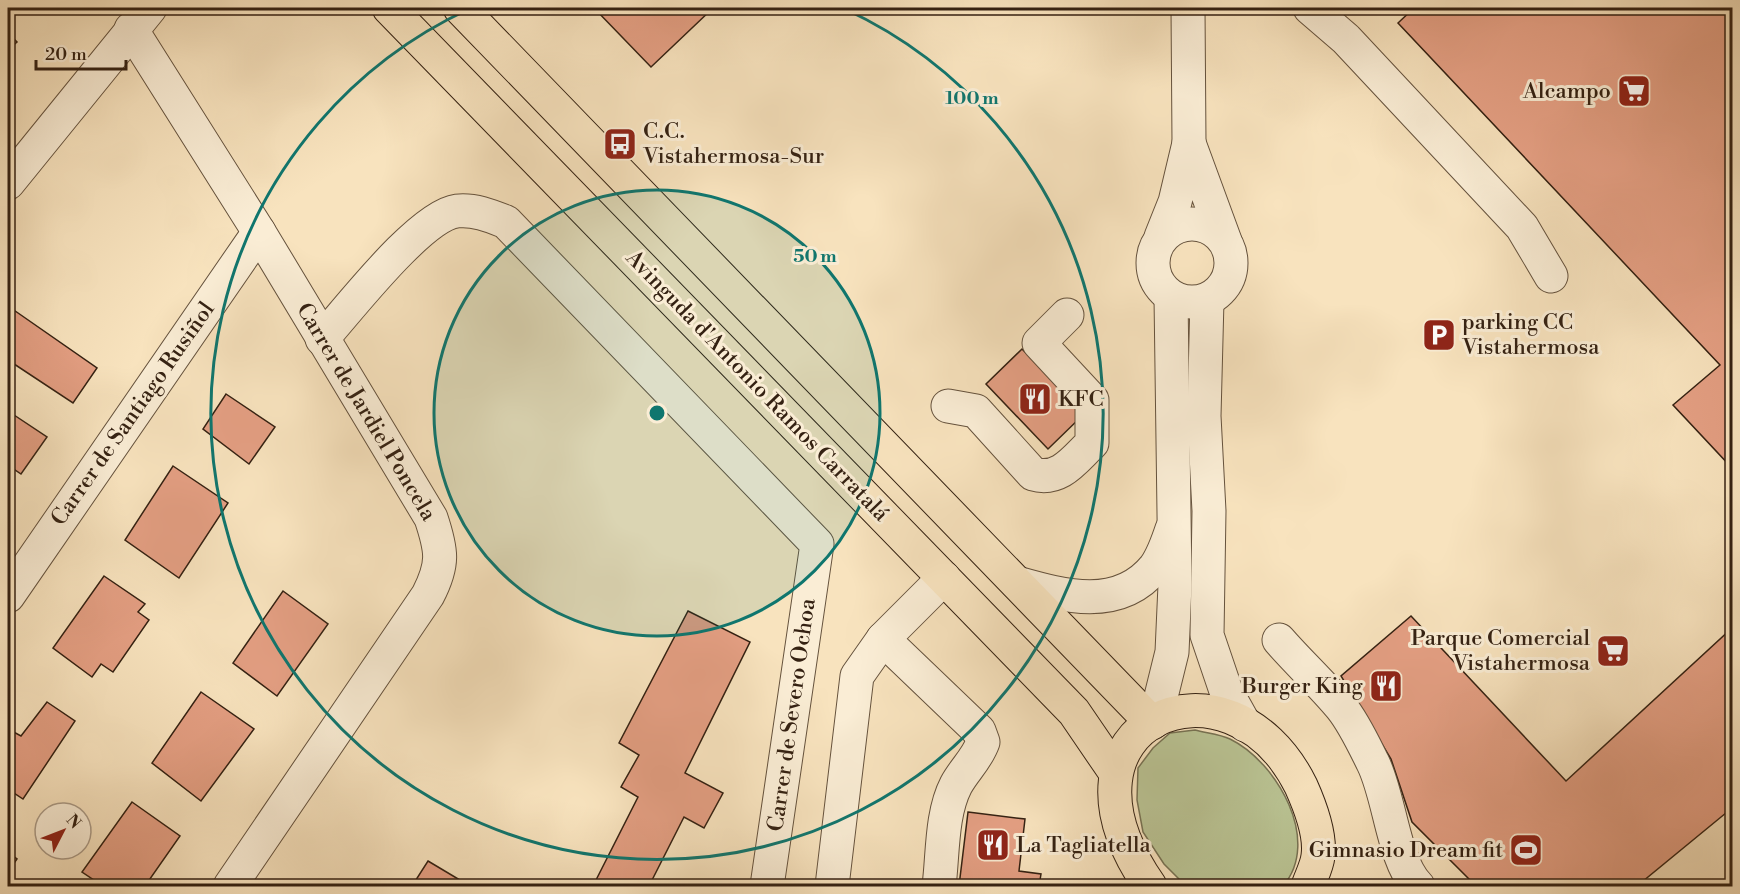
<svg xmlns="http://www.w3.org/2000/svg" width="1740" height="894" font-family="'Libre Bodoni',serif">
	<rect width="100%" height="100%" fill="#f8e3be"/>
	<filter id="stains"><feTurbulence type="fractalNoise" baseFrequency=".00333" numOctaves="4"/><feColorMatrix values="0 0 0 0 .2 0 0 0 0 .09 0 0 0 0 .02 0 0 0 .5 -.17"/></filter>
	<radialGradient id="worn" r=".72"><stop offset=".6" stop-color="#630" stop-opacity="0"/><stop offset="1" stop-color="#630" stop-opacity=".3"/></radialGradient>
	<path fill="#bac494" stroke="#777253" stroke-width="1.5" d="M1195 730C1206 733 1220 734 1230 739 1277 762 1322 841 1283 886H1186L1164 864 1143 832 1137 800 1138 768 1153 748 1170 733Z"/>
	<g fill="#e49f83" stroke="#342112" stroke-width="1.5">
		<path d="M594 8H713L651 67Z"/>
		<path d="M1414 8H1732V468L1673 405 1720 365 1398 23Z"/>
		<path d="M8 33 17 42 8 50Z"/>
		<path d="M8 306 97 368 73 403 8 360Z"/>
		<path d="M1022 349 1085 413 1048 449 986 384Z"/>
		<path d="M226 394 275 427 249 464 203 429Z"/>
		<path d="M8 411 47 437 21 474 8 465Z"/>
		<path d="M173 466 228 503 179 578 125 540Z"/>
		<path d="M104 576 145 604 138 612 149 620 113 672 101 664 92 677 53 648Z"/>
		<path d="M283 591 328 624 277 696 233 663Z"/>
		<path d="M688 611 750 642 685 773 723 793 704 828 684 817 649 886H593L638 797 621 787 639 755 619 743Z"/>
		<path d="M1411 616 1566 781 1732 628V808L1637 886H1476L1412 822 1391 759 1341 676Z"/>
		<path d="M201 692 254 729 201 801 152 763Z"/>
		<path d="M47 702 75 721 23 799 8 789V734L10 730 21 736Z"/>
		<path d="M132 802 180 836 145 886H103L82 872Z"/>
		<path d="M968 812 1025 819 1019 871 1041 874 1039 886H959Z"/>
		<path d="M8 852 17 859 8 872Z"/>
		<path d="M428 861 470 886H412Z"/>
	</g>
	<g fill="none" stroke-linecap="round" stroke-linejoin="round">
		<g stroke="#65523d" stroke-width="35">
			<g id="minor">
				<path d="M1188 8 1189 143"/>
				<path d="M1310 8 1346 39 1522 227 1551 276"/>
				<path d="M131 29 259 232 431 518C442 551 444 564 428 595L230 886"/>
				<path d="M8 183 150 8"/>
				<circle cx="1192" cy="263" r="39"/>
				<path d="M1161 237 1175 202 1189 143 1225 241"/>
				<path d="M1207 300 1204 416 1209 511 1207 635 1226 691 1245 725"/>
				<path d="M322 339C349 309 420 216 457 211 474 209 491 216 506 222L817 544 767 886"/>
				<path d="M948 406 976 411 1033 474C1060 482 1075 459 1092 443V400L1039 343 1067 315"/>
				<path d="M1017 583C1063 596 1119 612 1155 567 1163 556 1168 541 1172 529"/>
				<path d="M8 596 259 232"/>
				<path d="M1279 640C1299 663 1322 684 1341 707 1354 723 1364 745 1373 763 1390 797 1393 861 1418 886"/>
				<path d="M1155 721 1172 652 1175 585 1171 297"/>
				<path d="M832 886 857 676 883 639"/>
				<path d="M939 886C943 855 941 814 956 785 964 770 977 759 983 742L979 731 883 639 944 578"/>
			</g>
		</g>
		<g stroke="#342112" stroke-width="35">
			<g id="major">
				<path d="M389 8 1074 712 1115 772"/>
				<path d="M460 8 1152 723"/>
				<path d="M1150 886C1036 722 1229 641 1301 786 1310 806 1321 834 1318 856 1317 866 1311 877 1308 886"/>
			</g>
		</g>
		<use href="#minor" stroke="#faedd5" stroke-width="33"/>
		<use href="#major" stroke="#f8e3be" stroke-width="33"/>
	</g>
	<circle cx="657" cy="413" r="223" fill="#0f766e" fill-opacity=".12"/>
	<g fill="none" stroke="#0f766e" stroke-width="3">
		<circle cx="657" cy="413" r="223"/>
		<path d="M845 9A446 446 0 1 1 469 9"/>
	</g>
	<defs>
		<g id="supermarket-square" transform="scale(1.725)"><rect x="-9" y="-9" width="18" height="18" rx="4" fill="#8f2418" stroke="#faedd5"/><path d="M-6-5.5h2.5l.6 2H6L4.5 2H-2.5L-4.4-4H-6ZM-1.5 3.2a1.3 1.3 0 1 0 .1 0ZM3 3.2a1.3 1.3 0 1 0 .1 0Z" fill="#fff"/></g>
		<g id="bus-square" transform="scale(1.725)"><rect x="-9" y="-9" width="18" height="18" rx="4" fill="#8f2418" stroke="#faedd5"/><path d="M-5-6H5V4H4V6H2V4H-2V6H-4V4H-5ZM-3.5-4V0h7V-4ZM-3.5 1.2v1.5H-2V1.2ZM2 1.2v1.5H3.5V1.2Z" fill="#fff"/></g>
		<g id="parking-square" transform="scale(1.725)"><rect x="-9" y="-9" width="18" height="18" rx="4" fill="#8f2418" stroke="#faedd5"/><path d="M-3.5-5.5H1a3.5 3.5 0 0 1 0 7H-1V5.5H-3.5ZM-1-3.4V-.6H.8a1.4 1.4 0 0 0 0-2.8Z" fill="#fff"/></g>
		<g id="restaurant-square" transform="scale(1.725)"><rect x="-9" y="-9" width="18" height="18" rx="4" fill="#8f2418" stroke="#faedd5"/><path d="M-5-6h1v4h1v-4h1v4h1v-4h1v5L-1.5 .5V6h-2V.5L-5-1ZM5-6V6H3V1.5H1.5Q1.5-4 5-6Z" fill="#fff"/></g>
		<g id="stadium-square" transform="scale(1.725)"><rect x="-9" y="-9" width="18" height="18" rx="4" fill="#8f2418" stroke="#faedd5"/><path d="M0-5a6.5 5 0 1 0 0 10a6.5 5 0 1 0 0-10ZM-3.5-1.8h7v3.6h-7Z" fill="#fff"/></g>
	</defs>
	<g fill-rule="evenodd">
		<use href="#supermarket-square" x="1634" y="91"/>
		<use href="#bus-square" x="620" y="144"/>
		<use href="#parking-square" x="1439" y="335"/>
		<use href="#restaurant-square" x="1035" y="399"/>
		<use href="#supermarket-square" x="1613" y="651"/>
		<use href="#restaurant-square" x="1386" y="686"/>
		<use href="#restaurant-square" x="993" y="845"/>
		<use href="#stadium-square" x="1526" y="850"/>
	</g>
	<g text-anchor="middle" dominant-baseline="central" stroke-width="6" stroke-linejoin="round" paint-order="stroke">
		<g font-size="22" fill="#342112" stroke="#faedd5" text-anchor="end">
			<text x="1611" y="91">Alcampo</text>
			<text x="643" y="131" text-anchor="start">C.C.<tspan x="643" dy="25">Vistahermosa-Sur</tspan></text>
			<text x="1462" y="322" text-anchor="start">parking CC<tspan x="1462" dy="25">Vistahermosa</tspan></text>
			<text x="1058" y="399" text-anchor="start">KFC</text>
			<text x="1590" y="638">Parque Comercial<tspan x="1590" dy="25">Vistahermosa</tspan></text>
			<text x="1363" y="686">Burger King</text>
			<text x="1016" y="845" text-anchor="start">La Tagliatella</text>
			<text x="1503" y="850">Gimnasio Dream fit</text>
		</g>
		<g font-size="22" fill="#342112" stroke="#faedd5">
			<text transform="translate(757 386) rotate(46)">Avinguda d'Antonio Ramos Carratalá</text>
			<text transform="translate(366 412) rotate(59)">Carrer de Jardiel Poncela</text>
			<text transform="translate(133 414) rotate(-55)">Carrer de Santiago Rusiñol</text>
			<text transform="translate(792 715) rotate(-82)">Carrer de Severo Ochoa</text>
		</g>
	</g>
	<circle cx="657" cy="413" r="9" fill="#0f766e" stroke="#faedd5" stroke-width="3"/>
	<g font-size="18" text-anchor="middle" font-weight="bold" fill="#0f766e" stroke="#faedd5" stroke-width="6" stroke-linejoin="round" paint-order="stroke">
		<text x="972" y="104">100 m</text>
		<text x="815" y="262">50 m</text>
	</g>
	<rect width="1740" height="894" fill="none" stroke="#f8e3be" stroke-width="30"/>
	<rect x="9" y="9" width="1722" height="876" fill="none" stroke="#342112" stroke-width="3"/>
	<rect x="15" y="15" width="1710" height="864" fill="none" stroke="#342112" stroke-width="1.5"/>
	<g transform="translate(63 831) rotate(48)"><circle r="28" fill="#faedd5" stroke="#ab9b87" stroke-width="1.5"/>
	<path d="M0-4.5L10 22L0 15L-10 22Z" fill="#8f2418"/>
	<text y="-9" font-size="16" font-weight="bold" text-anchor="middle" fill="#342112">N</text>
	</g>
	<path d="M36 60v9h90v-9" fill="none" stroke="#342112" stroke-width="3"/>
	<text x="45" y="60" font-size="18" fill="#342112" stroke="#faedd5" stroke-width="4.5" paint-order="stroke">20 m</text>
	<rect width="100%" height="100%" filter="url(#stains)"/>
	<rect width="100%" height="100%" fill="url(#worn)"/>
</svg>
